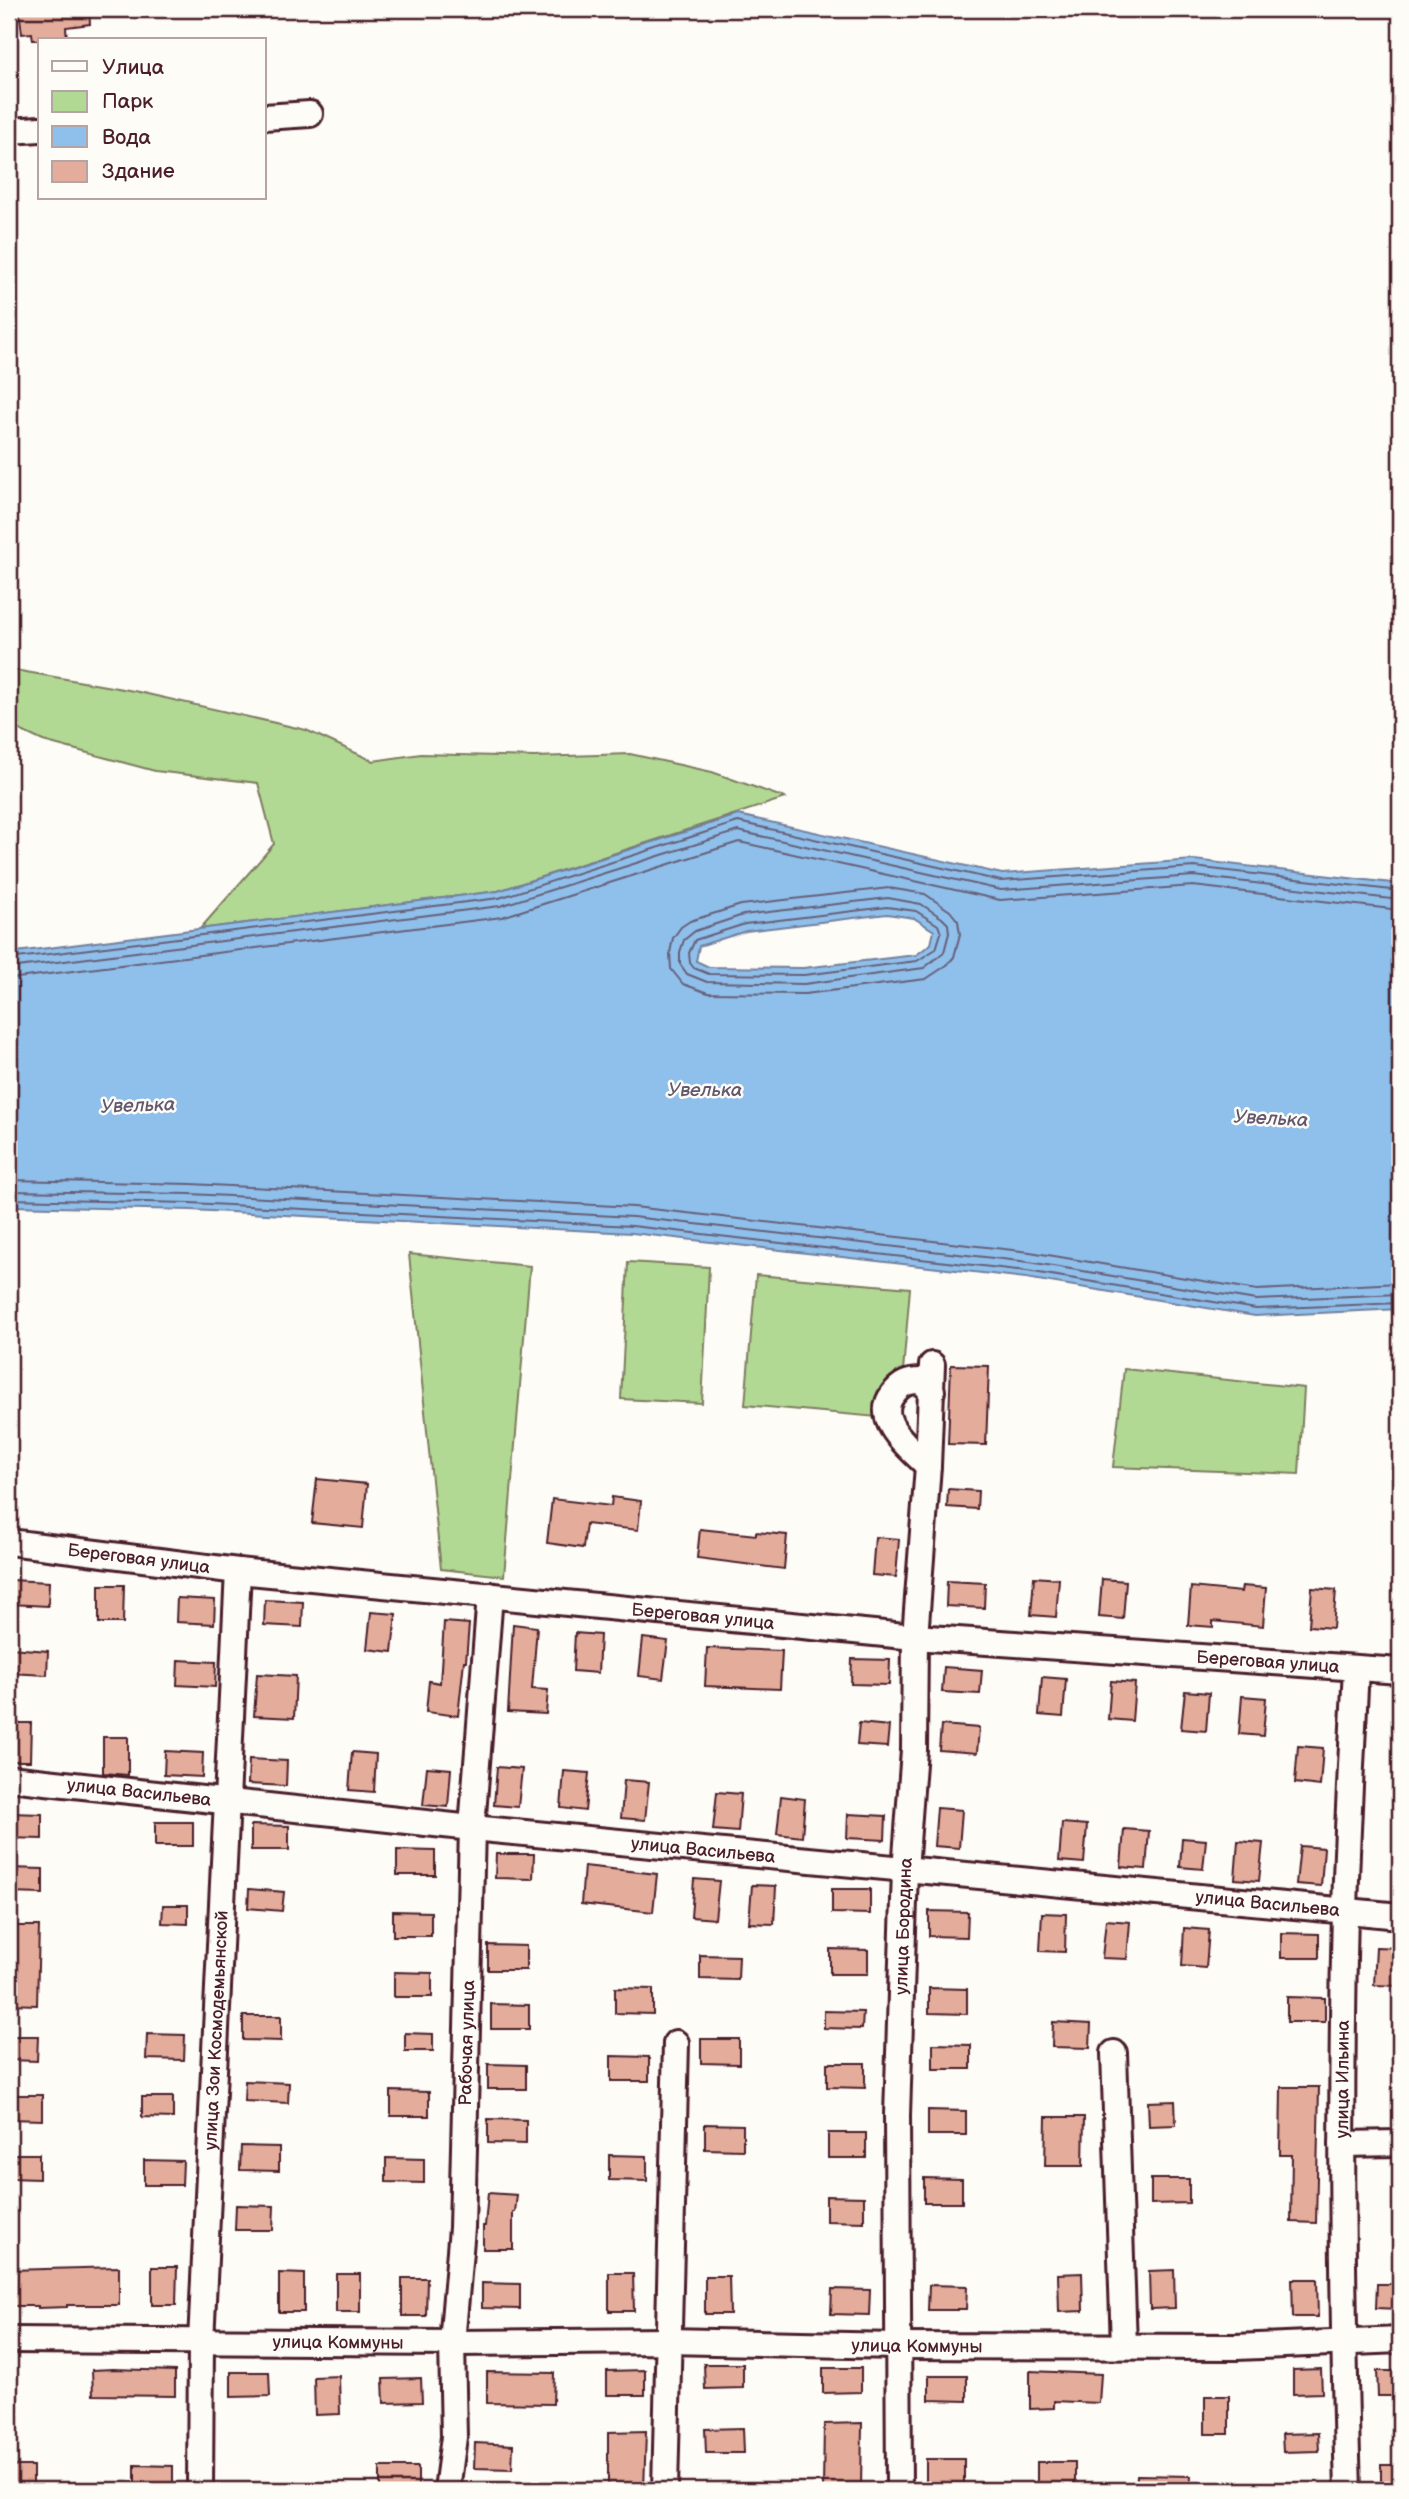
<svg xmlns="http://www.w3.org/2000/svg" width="1409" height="2499" font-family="'Balsamiq Sans',sans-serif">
	<rect width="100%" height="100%" fill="#fdfcf7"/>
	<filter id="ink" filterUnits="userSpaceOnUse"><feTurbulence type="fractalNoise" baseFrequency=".0143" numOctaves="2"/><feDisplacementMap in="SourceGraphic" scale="14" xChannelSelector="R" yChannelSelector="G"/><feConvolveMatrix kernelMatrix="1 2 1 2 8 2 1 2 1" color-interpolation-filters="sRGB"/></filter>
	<g filter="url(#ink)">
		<g fill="#b2d994" stroke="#7e7c60" stroke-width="2">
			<path d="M9 669 134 691 306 730 373 761 421 754 534 757 630 754 712 772 785 798 498 891 200 929 274 844 258 783 155 771 43 741 9 725Z"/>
			<path d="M409 1254 530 1266 504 1576 441 1569Z"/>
			<path d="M628 1262 709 1267 702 1403 621 1399Z"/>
			<path d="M756 1275 910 1288 899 1419 745 1405Z"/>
			<path d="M1124 1369 1304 1388 1299 1474 1113 1467Z"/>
		</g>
		<path fill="#8fc0eb" stroke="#73809e" stroke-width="2" fill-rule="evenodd" d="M738 815 1002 874 1194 860 1400 884V1309L1255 1316 1026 1278 632 1233 190 1210 9 1206V953L498 891ZM887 914 914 918 934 931 931 944 916 955 803 968 709 967 696 961 699 946 746 931Z"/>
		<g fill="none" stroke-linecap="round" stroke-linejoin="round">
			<g stroke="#665f78" stroke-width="2">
				<path d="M889 888 925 894 950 911 958 921 960 934 954 957 947 965 926 979 805 994 708 993 683 984 671 969 670 953 673 938 681 927 690 921 741 905Z"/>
				<path d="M888 898 921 904 942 918 948 924 949 933 944 952 924 968 804 984 707 982 687 974 680 964V952L684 940 695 931 743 915Z"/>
				<path d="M887 907 916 911 938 925 941 933 936 949 917 961 804 975 709 974 694 968 690 963 689 953 695 940 745 924Z"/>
				<path d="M9 959 499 898 738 822 1001 881 1194 867 1400 891"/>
				<path d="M9 968 500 906 738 831 1001 890 1194 876 1400 900"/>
				<path d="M9 979 502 917 739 842 1000 900 1193 886 1400 910"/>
				<path d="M9 1180 191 1184 634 1207 1030 1252 1257 1290 1400 1283"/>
				<path d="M9 1191 190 1194 633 1217 1029 1262 1256 1300 1400 1294"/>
				<path d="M9 1199 190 1203 632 1226 1027 1271 1256 1309 1400 1303"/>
			</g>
		</g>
		<g fill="#e4ad9b" stroke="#4a1f2b" stroke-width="2">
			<path d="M19 9H89L90 24 66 27 67 40H33L32 33 22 34Z"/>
			<path d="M951 1365 989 1366 986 1445 948 1444Z"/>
			<path d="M317 1479 367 1484 363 1528 312 1523Z"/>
			<path d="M948 1489 978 1491 977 1509 947 1507Z"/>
			<path d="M612 1497 641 1501 638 1530 586 1524 583 1548 547 1543 552 1499 611 1506Z"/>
			<path d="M700 1529 756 1535V1532L787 1535 784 1569 697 1558Z"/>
			<path d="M875 1537 899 1539 896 1577 872 1575Z"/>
			<path d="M1034 1577 1059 1579 1056 1617 1031 1615Z"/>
			<path d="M1102 1579 1126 1581 1123 1619 1099 1617Z"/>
			<path d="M11 1580 49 1582 48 1606 10 1604Z"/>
			<path d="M947 1581 985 1583 984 1608 946 1606Z"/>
			<path d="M99 1585H124L123 1623H99Z"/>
			<path d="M1242 1586 1266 1588 1263 1626 1213 1621V1627L1188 1625 1191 1587 1241 1592Z"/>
			<path d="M1312 1588 1336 1590 1333 1628 1309 1626Z"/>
			<path d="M177 1598 215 1600 214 1624 176 1622Z"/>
			<path d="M265 1600 303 1602 302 1627 264 1625Z"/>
			<path d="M371 1612 396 1614 392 1652 367 1649Z"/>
			<path d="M444 1622 469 1624 466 1661H464L458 1716 426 1712 429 1681 440 1683Z"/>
			<path d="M513 1624 537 1627 532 1689 548 1690 546 1714 508 1712Z"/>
			<path d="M575 1633 600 1635 598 1673 573 1671Z"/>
			<path d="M643 1638 668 1641 663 1679 639 1676Z"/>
			<path d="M10 1648 48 1651 47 1675 9 1673Z"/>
			<path d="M707 1648 782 1651 780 1689 705 1686Z"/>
			<path d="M852 1659 890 1660 889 1685 851 1684Z"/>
			<path d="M178 1660 216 1662 215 1687 177 1685Z"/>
			<path d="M944 1667 982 1670 980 1694 942 1692Z"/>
			<path d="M257 1674 296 1676 294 1718 254 1716Z"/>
			<path d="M1042 1677 1066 1679 1063 1717 1039 1715Z"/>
			<path d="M1111 1681 1135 1683 1132 1721 1108 1719Z"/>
			<path d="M1185 1691 1209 1693 1206 1731 1181 1729Z"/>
			<path d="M1242 1696 1266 1698 1263 1736 1239 1734Z"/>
			<path d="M9 1723H31L30 1761H9Z"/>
			<path d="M859 1723 889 1726 887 1747 857 1745Z"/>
			<path d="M941 1725 979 1728 977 1753 939 1750Z"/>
			<path d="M103 1737H128V1775L103 1773Z"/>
			<path d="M1298 1746 1323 1748 1320 1786 1295 1783Z"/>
			<path d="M165 1751 203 1753 202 1777 164 1775Z"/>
			<path d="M352 1752 376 1754 374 1792 349 1790Z"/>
			<path d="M249 1759 287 1761 286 1786 248 1784Z"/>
			<path d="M427 1767 451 1769 448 1807 423 1805Z"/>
			<path d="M497 1767 522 1769 518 1807 494 1805Z"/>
			<path d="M564 1771 589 1773 585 1811 561 1808Z"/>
			<path d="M624 1780 649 1782 645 1820 621 1818Z"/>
			<path d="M717 1792 741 1794 738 1832 713 1830Z"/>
			<path d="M781 1796 805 1799 802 1837 777 1834Z"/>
			<path d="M937 1808 962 1810 959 1848 934 1846Z"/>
			<path d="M9 1813 42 1814V1839L9 1838Z"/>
			<path d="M848 1814 886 1816 885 1840 847 1838Z"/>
			<rect x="155" y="1822" width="38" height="24"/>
			<path d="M1062 1823 1087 1825 1084 1863 1059 1861Z"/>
			<path d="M251 1825 289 1826V1850H251Z"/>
			<path d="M1124 1829 1149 1831 1146 1869 1121 1867Z"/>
			<path d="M1182 1838 1206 1840 1203 1869 1180 1867Z"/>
			<path d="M1238 1841 1263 1843 1259 1881 1235 1879Z"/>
			<path d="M1300 1846 1324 1848 1321 1886 1296 1884Z"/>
			<path d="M397 1850 435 1851V1875H397Z"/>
			<path d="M496 1854H534L533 1879 495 1878Z"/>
			<path d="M584 1866 657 1874 653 1912 581 1904Z"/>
			<path d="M9 1868 43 1869V1894L9 1893Z"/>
			<path d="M694 1879 719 1881 715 1919 691 1917Z"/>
			<path d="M752 1885 776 1886 774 1924 749 1923Z"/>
			<path d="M249 1889 284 1892 282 1911 248 1908Z"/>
			<path d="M832 1889H870V1914L832 1913Z"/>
			<path d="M163 1905H188V1924L162 1923Z"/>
			<path d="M393 1911 431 1912V1936H393Z"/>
			<path d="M929 1911 968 1912 967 1937 929 1936Z"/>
			<path d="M1042 1913 1066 1914 1065 1952 1040 1951Z"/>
			<path d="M1106 1920 1130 1922 1127 1959 1102 1958Z"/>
			<path d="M9 1926H39L37 2005 9 2004Z"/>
			<path d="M1184 1928 1209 1930 1206 1968 1182 1966Z"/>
			<path d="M1281 1933 1319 1934V1958H1281Z"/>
			<path d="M488 1945 526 1946V1970H488Z"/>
			<path d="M1376 1947 1400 1948 1399 1986 1374 1985Z"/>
			<path d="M830 1949 868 1950V1974H830Z"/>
			<path d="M700 1955 739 1956 738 1980 700 1979Z"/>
			<path d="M394 1972 432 1973V1997H394Z"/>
			<path d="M615 1988 653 1989V2014L615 2013Z"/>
			<path d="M929 1988 967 1989V2014L929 2013Z"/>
			<path d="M1287 1997 1325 1998V2022H1287Z"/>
			<path d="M491 2004 529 2005V2029H491Z"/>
			<path d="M824 2011 863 2012 862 2029 824 2028Z"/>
			<path d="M243 2016H281V2041L243 2040Z"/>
			<path d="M1053 2022 1091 2024 1090 2048 1052 2047Z"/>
			<path d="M405 2033 433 2034V2051H405Z"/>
			<path d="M147 2034 185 2035 184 2060 146 2059Z"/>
			<path d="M9 2036H38L37 2061 9 2060Z"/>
			<path d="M701 2039H739V2064L701 2063Z"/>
			<path d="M933 2044 971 2045V2069H933Z"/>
			<path d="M611 2056 649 2057V2081H611Z"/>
			<path d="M827 2063H865V2088L827 2087Z"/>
			<path d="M488 2064 526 2065V2089H488Z"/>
			<path d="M245 2081 289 2083 288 2103 244 2101Z"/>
			<path d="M1281 2087H1319L1316 2223 1291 2222 1292 2155H1280Z"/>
			<path d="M391 2091 429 2092V2116H391Z"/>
			<path d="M9 2095H42V2120L9 2119Z"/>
			<path d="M142 2097H173V2118L142 2117Z"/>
			<path d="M1175 2101 1176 2125 1149 2126 1148 2102Z"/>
			<path d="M928 2110 966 2111V2135H928Z"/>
			<path d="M1046 2117H1084L1083 2166H1045Z"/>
			<path d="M488 2119 526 2120V2144L488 2143Z"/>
			<path d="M705 2124 743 2125V2150L705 2149Z"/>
			<rect x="828" y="2133" width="38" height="25"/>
			<path d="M241 2146 279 2147V2171L240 2170Z"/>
			<path d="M9 2154H39V2179L9 2178Z"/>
			<path d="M609 2155 647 2156V2181L609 2180Z"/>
			<path d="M386 2158 424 2159V2183L386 2182Z"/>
			<path d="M144 2160 183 2161 182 2185H144Z"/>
			<path d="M924 2178 962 2179V2203H924Z"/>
			<path d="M1151 2179H1189V2203L1151 2204Z"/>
			<path d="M488 2193 517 2195 515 2212H513V2249H483V2226H485Z"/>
			<path d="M826 2196 864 2197V2222L826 2221Z"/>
			<path d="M236 2205 274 2206 273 2230H235Z"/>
			<path d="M119 2267V2305H67V2307L38 2308V2306H9V2270Z"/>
			<path d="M152 2267H177L176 2305H152Z"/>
			<path d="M1174 2270 1175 2308 1150 2309 1149 2271Z"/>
			<path d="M279 2273 304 2274V2312H279Z"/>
			<path d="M609 2273H633L634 2311H609Z"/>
			<path d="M1082 2273 1083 2311 1059 2312 1058 2274Z"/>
			<rect x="336" y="2274" width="24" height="38"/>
			<path d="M705 2276H729L730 2314H705Z"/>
			<path d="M402 2278H427L426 2316H402Z"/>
			<path d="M1292 2279H1317L1318 2317H1293Z"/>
			<path d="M482 2283 520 2284V2309L482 2308Z"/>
			<path d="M1377 2284H1400V2309L1376 2308Z"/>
			<path d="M929 2285 967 2286 966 2310H928Z"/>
			<path d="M832 2289 870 2290 869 2315 831 2314Z"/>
			<path d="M704 2364H743V2388L705 2389Z"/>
			<path d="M823 2368H861V2392L823 2393Z"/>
			<path d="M113 2369 175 2371V2396L93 2395 92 2370Z"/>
			<path d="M1321 2369 1322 2393 1293 2394V2370Z"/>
			<path d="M645 2370V2395H607V2371Z"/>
			<path d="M1030 2371 1101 2374 1099 2403 1054 2401V2408L1030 2409Z"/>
			<path d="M1377 2371H1400V2396H1378Z"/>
			<path d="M231 2372H269L270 2396 231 2397Z"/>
			<path d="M487 2372 554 2373 553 2404 487 2403Z"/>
			<path d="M339 2376 340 2414 315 2415 314 2377Z"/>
			<path d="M929 2376H967V2401L929 2400Z"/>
			<path d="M421 2378 422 2402 384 2403 383 2379Z"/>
			<rect x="1205" y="2396" width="24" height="38"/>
			<path d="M862 2423 861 2489H823L824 2424Z"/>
			<path d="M743 2428 744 2453H706L705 2429Z"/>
			<path d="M646 2431 644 2490H608V2432Z"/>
			<path d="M1318 2433 1319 2451 1283 2452 1282 2434Z"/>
			<path d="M475 2443 513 2445 512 2469 474 2468Z"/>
			<rect x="926" y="2459" width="38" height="25"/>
			<rect x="1037" y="2462" width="38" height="25"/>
			<path d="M135 2465 173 2466V2490H135Z"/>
			<rect x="1381" y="2465" width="19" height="25"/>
			<rect x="9" y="2466" width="24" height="24"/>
			<rect x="380" y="2467" width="38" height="23"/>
			<path d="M1137 2475 1191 2476 1190 2490H1136Z"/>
		</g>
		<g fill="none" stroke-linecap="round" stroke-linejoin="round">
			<g stroke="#4a1f2b" stroke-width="30">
				<g id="minor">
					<path d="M264 117 310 114"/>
					<path d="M9 131 40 129"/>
					<path d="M928 1466C911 1449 872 1420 893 1394 902 1383 908 1381 921 1381L932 1391"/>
					<path id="s1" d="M9 1542 238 1571 915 1637 1400 1671"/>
					<path id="s2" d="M9 1778 472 1828 1400 1916"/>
					<path d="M1114 2053 1124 2346"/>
					<path d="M1342 2144 1400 2143"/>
					<path id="s3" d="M9 2340 452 2343 667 2341 897 2346 1236 2347 1400 2340"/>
					<path id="s4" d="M200 2490 201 2342 238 1571"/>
					<path id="s5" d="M447 2490 454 2437 452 2343 462 2228 472 1828 490 1595"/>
					<path d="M665 2490 676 2043"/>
					<path id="s6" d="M899 2490 897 2115 905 1870 914 1750 915 1637 928 1466 932 1365"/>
					<path id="s7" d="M1348 2490C1342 2298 1340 2105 1345 1912 1347 1831 1352 1750 1356 1668"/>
				</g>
			</g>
			<use href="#minor" stroke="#fdfcf7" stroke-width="24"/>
		</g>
	</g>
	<g text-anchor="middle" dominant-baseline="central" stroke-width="5" stroke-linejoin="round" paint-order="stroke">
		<g font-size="18" fill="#4a1f2b" stroke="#fdfcf7">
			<text stroke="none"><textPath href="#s1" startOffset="131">Береговая улица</textPath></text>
			<text stroke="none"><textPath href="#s1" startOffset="698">Береговая улица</textPath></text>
			<text stroke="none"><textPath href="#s1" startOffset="1265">Береговая улица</textPath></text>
			<text stroke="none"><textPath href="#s2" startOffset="131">улица Васильева</textPath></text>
			<text stroke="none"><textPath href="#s2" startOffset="698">улица Васильева</textPath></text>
			<text stroke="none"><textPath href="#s2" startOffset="1265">улица Васильева</textPath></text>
			<text stroke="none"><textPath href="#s6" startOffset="564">улица Бородина</textPath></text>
			<text stroke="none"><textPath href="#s4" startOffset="460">улица Зои Космодемьянской</textPath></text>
			<text stroke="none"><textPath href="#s5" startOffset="448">Рабочая улица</textPath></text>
			<text stroke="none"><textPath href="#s7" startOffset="411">улица Ильина</textPath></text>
			<text stroke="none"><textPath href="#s3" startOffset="329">улица Коммуны</textPath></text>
			<text stroke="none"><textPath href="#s3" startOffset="908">улица Коммуны</textPath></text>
		</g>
		<g font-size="19" font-style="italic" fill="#62576e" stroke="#fdfcf7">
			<text x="705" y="1090">Увелька</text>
			<text transform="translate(138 1106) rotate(-2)">Увелька</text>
			<text transform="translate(1271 1119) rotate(3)">Увелька</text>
		</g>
	</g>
	<rect width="1409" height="2499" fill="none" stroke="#fdfcf7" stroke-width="35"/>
	<rect x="18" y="18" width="1374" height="2464" fill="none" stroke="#4a1f2b" stroke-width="2.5" filter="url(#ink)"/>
	<rect x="38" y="38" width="228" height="161" fill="#fdfcf7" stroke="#b5a4a5" stroke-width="2"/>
	<rect x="52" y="61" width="35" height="10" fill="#fdfcf7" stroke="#b5a4a5" stroke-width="2"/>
	<text x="102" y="74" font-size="21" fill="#4a1f2b">Улица</text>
	<rect x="52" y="91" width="35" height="21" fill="#b2d994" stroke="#b5a4a5" stroke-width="2"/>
	<text x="102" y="108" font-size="21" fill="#4a1f2b">Парк</text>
	<rect x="52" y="126" width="35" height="21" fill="#8fc0eb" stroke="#b5a4a5" stroke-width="2"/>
	<text x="102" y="144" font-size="21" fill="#4a1f2b">Вода</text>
	<rect x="52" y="161" width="35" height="21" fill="#e4ad9b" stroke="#b5a4a5" stroke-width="2"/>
	<text x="102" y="178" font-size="21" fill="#4a1f2b">Здание</text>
</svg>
